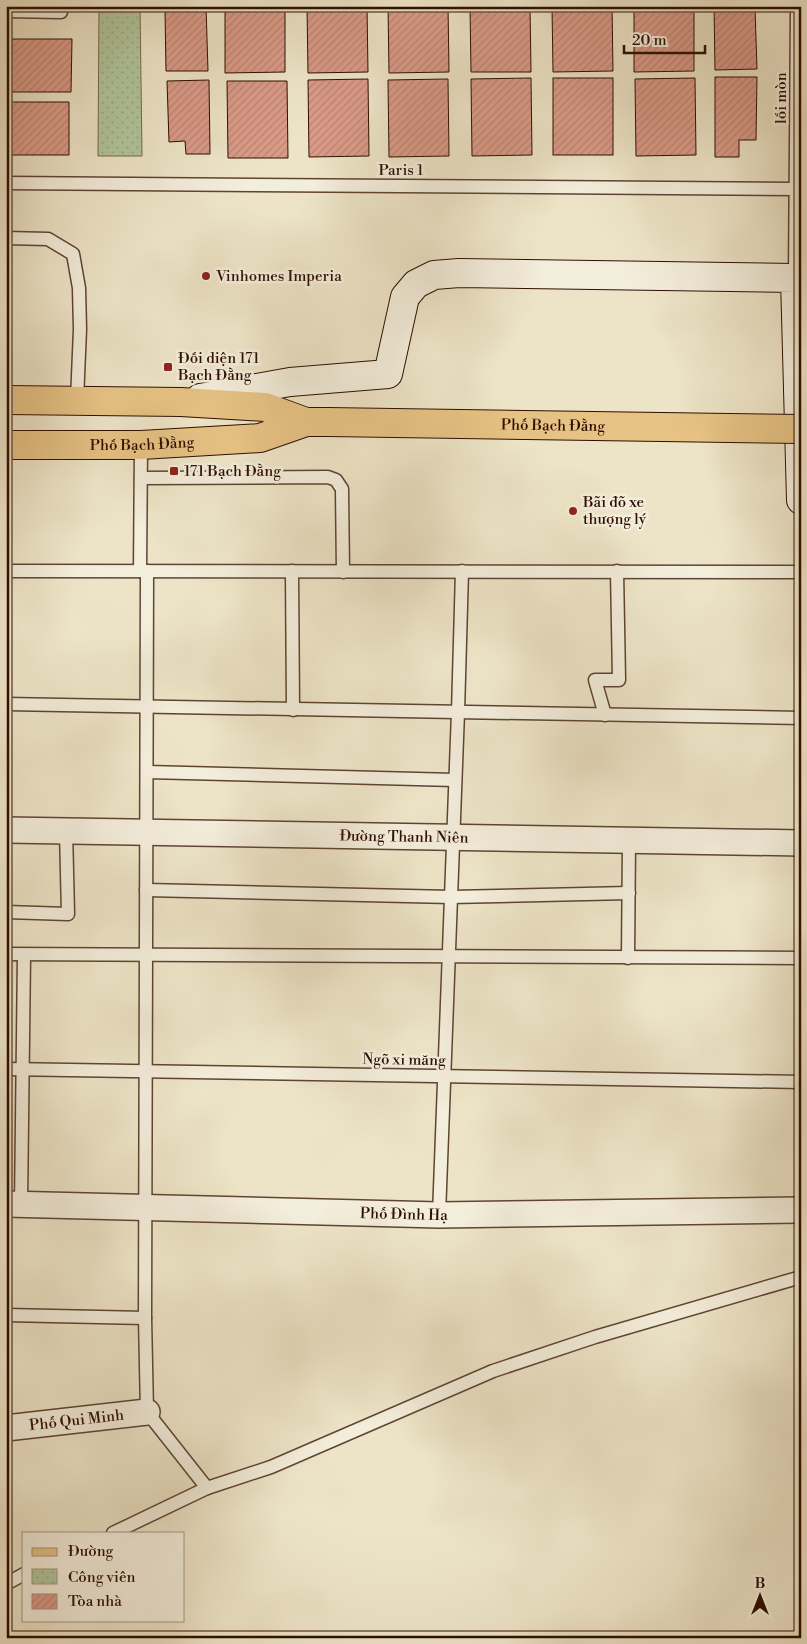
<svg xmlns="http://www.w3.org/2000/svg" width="807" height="1644" font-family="'Libre Bodoni',serif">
	<defs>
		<pattern id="park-dots" width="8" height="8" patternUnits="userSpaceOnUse" patternTransform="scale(1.25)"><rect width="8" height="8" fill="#b1c59b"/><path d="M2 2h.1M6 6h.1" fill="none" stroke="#99a884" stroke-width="1.8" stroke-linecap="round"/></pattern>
		<pattern id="building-hatch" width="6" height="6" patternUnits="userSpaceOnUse" patternTransform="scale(1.25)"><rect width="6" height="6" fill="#da9b88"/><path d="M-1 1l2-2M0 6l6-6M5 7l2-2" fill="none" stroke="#bb8474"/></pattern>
	</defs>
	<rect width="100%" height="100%" fill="#ede4c7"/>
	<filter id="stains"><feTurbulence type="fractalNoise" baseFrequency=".004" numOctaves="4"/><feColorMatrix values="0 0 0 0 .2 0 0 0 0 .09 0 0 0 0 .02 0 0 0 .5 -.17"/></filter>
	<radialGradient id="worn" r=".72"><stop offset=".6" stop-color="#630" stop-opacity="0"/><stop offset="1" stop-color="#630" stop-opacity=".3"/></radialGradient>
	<path fill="url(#park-dots)" stroke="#706a4e" d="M99 6H140L142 156H98Z"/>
	<g fill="url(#building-hatch)" stroke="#2e0e01">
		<path d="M182 6H206L208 71H166L165 10H182Z"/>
		<path d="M225 6H285V72L225 73Z"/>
		<path d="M307 6H367L368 72 308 73Z"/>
		<path d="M388 6H448L449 72 389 73Z"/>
		<path d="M470 6H530L531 72H471Z"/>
		<path d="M552 6H612L613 71 553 72Z"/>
		<path d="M634 6H694V71L634 72Z"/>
		<path d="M714 6H738V9L755 8 757 69 715 70Z"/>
		<path d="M12 39H72L71 92H11Z"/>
		<path d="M715 77H757L756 140H739V157H715Z"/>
		<path d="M531 78 532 155 472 156 471 79Z"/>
		<rect x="553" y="78" width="60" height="77"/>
		<path d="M695 78 696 155 636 156 635 79Z"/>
		<path d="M368 79 369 156 309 157 308 80Z"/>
		<path d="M448 79 449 156 389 157 388 80Z"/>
		<path d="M209 80 210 154H186L185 141 169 142 167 81Z"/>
		<path d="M227 81H287L288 158H228Z"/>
		<path d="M9 102H69V155H8Z"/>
	</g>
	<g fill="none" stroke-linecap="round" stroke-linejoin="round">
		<g stroke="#5e4432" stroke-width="15">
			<g id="lane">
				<path d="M6 11 61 12"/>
				<path d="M6 183 796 189"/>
				<path d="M6 238 48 239 73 254 79 288 80 329 77 400"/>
				<path d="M795 278 797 6"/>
				<path d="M141 478 328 477 336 480 342 489 343 572"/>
				<path d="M6 571 801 572"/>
				<path d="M140 571 141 445"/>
				<path d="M147 571 145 1318 147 1412 207 1488"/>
				<path d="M292 571 293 710"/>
				<path d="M6 704 801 718"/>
				<path d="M605 715 595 680H619L617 571"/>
				<path d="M147 772 455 780"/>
				<path d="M146 890 451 897 629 893"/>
				<path d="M6 912 68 914 66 831"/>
				<path d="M6 954 801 958"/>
				<path d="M628 958 629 841"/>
				<path d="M6 1069 801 1082"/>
				<path d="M21 1205 24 955"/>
				<path d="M439 1215 458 712 462 571"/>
				<path d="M6 1315 145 1318"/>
				<path d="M113 1533 207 1488 271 1467 493 1371 595 1337 801 1277"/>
				<path d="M6 1584 24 1574"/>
			</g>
		</g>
		<g stroke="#5e4432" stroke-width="28">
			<g id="street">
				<path id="s1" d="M6 830 801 843"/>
				<path id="s2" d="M6 1204 439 1215 801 1210"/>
				<path id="s3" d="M6 1428 147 1412"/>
			</g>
		</g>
		<g stroke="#2e0e01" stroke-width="30">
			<path id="secondary" d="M200 398 290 382 388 374 405 297 416 284 434 275 459 273 795 278 801 500"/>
		</g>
		<g stroke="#2e0e01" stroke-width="30">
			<g id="primary">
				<path d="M6 400 181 402 265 407 306 422"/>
				<path id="s4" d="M6 445H141L260 438 306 422H328"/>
			</g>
		</g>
		<use href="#lane" stroke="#f3eddb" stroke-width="12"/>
		<use href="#street" stroke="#f3eddb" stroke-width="25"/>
		<use href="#secondary" stroke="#f3eddb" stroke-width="28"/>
		<use href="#primary" stroke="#e6c284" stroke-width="28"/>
		<g stroke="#2e0e01" stroke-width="30" stroke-linecap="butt">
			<g id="primary-bridge">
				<path id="s5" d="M328 422 801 429"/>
			</g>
		</g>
		<use href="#primary-bridge" stroke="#e6c284" stroke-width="28"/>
	</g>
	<g fill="#8f2418" stroke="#f3eddb" stroke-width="2">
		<circle cx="206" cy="276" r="5"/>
		<rect x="163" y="362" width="10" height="10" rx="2.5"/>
		<rect x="169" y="466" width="10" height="10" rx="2.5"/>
		<circle cx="573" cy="511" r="5"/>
	</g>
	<g text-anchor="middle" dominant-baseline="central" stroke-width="5" stroke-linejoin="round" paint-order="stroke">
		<g font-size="15" fill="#2e0e01" stroke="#f3eddb">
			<text transform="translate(781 98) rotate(-90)">lối mòn</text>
			<text x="401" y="170">Paris 1</text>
			<text stroke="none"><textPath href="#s5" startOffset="225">Phố Bạch Đằng</textPath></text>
			<text stroke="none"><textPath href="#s4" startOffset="136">Phố Bạch Đằng</textPath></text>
			<text stroke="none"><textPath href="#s1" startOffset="398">Đường Thanh Niên</textPath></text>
			<text transform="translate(404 1060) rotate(1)">Ngõ xi măng</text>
			<text stroke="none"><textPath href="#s2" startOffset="398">Phố Đình Hạ</textPath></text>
			<text stroke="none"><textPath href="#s3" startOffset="71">Phố Qui Minh</textPath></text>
		</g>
		<g font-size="15" fill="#2e0e01" stroke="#f3eddb" text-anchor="start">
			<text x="216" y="276">Vinhomes Imperia</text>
			<text x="178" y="358">Đối diện 171<tspan x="178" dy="17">Bạch Đằng</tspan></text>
			<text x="184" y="471">171 Bạch Đằng</text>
			<text x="583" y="502">Bãi đõ xe<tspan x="583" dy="17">thượng lý</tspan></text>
		</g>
	</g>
	<rect width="807" height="1644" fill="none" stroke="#ede4c7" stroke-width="25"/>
	<rect x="8" y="8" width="792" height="1629" fill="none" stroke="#2e0e01" stroke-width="2.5"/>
	<rect x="12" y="12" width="782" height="1619" fill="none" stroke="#2e0e01"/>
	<rect x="22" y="1532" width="162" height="90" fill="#f3eddb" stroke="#a49484"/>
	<rect x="32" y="1548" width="25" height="8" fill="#e6c284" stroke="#a49484"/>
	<text x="68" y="1556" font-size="15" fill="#2e0e01">Đường</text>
	<rect x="32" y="1569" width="25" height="15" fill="url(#park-dots)" stroke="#a49484"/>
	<text x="68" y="1582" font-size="15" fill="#2e0e01">Công viên</text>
	<rect x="32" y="1594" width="25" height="15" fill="url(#building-hatch)" stroke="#a49484"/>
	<text x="68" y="1606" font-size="15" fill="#2e0e01">Tòa nhà</text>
	<g transform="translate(760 1596)" stroke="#f3eddb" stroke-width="4" paint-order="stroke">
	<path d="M0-4L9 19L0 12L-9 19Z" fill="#2e0e01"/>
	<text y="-8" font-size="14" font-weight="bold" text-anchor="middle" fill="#2e0e01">B</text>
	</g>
	<path d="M624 45v8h81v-8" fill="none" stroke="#2e0e01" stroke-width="2.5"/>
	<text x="632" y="45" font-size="15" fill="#2e0e01" stroke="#f3eddb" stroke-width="4" paint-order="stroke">20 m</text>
	<rect width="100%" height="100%" filter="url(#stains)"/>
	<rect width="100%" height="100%" fill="url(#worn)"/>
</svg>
